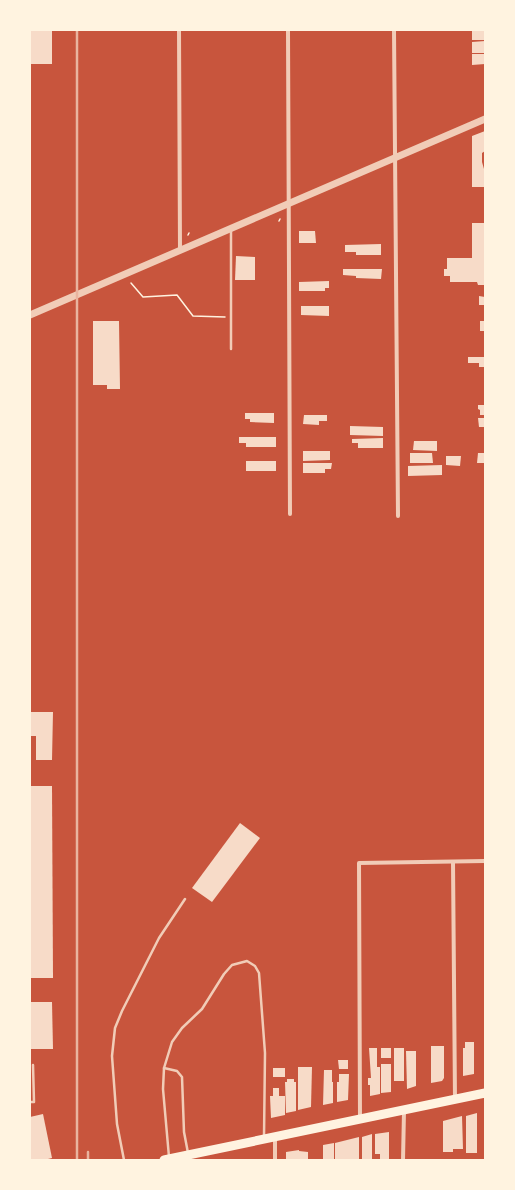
<svg xmlns="http://www.w3.org/2000/svg" width="515" height="1190" font-family="'DejaVu Sans',sans-serif">
	<rect width="100%" height="100%" fill="#c8553d"/>
	<g fill="#f7dbc8">
		<rect x="30" y="30" width="22" height="34"/>
		<rect x="472" y="30" width="13" height="10"/>
		<path d="M485 41V53H472V42Z"/>
		<path d="M472 54H485V64L472 65Z"/>
		<path d="M485 131V151L482 153V162L484 169 485 187H472V136Z"/>
		<path d="M472 223H485V285H478L477 282H450V276H444V269H447V258H472Z"/>
		<path d="M299 231H315L316 243H299Z"/>
		<path d="M381 244V255H356V252H345V245Z"/>
		<path d="M236 256 255 257V280H235Z"/>
		<path d="M343 269H382L381 279 356 278V276L343 275Z"/>
		<path d="M329 281V288H325V291H299V282Z"/>
		<path d="M479 296 485 297V305H479Z"/>
		<path d="M301 306H329V316L301 315Z"/>
		<path d="M93 321H119L120 389H107V385H93Z"/>
		<rect x="480" y="321" width="5" height="10"/>
		<path d="M468 357H485V367H479V363H468Z"/>
		<path d="M478 405H485V415H480V410L478 409Z"/>
		<path d="M245 413H274V423L250 422V419H245Z"/>
		<path d="M304 415H327V421H319V425L303 424Z"/>
		<path d="M478 418H485V427H479Z"/>
		<path d="M350 426 383 427V436L350 435Z"/>
		<path d="M239 437H276V447H246V443H239Z"/>
		<path d="M383 438V448H358V443H352V439Z"/>
		<path d="M414 441H437V451L413 450Z"/>
		<path d="M303 451H330V460L303 461Z"/>
		<path d="M410 453H432L433 463H410Z"/>
		<path d="M478 453H485V463H477Z"/>
		<path d="M446 456H461L460 466 446 465Z"/>
		<rect x="246" y="461" width="30" height="10"/>
		<path d="M303 463H332L331 469H325V473H303Z"/>
		<path d="M442 465V475L408 476V466Z"/>
		<path d="M30 712H53L52 760H36V736H30Z"/>
		<path d="M30 786H52L53 978H30Z"/>
		<path d="M240 823 260 838 212 902 192 888Z"/>
		<path d="M30 1002H52L53 1049H30Z"/>
		<path d="M465 1042H474V1074L463 1076V1048H465Z"/>
		<path d="M431 1046H444V1078L442 1081 431 1083Z"/>
		<path d="M369 1048H377V1067H380V1094L370 1096V1085H368V1078H371Z"/>
		<rect x="381" y="1048" width="10" height="10"/>
		<rect x="394" y="1048" width="10" height="33"/>
		<path d="M406 1051H416V1086L407 1089Z"/>
		<path d="M338 1060H348V1069H339Z"/>
		<path d="M381 1064H391V1092L381 1093Z"/>
		<path d="M298 1067H312L311 1107 298 1110Z"/>
		<rect x="273" y="1068" width="12" height="9"/>
		<path d="M324 1070H332V1082H333V1103L323 1105Z"/>
		<path d="M339 1074H349L348 1100 337 1102V1082H339Z"/>
		<path d="M287 1079H294V1082H296V1111L286 1113 285 1082H287Z"/>
		<path d="M273 1088H279V1096H285V1115L271 1118 270 1096H273Z"/>
		<path d="M477 1113V1153H466V1116Z"/>
		<path d="M43 1114 52 1158 44 1160H30V1117Z"/>
		<path d="M462 1116 463 1149H453V1152H443V1121Z"/>
		<path d="M389 1132V1159H380V1154H375V1134Z"/>
		<path d="M372 1134V1160H362V1137Z"/>
		<path d="M359 1137V1160H335V1143Z"/>
		<path d="M334 1143V1160H323V1145Z"/>
		<path d="M299 1150V1151L308 1152V1160H286V1152Z"/>
	</g>
	<g fill="none" stroke-linecap="round" stroke-linejoin="round">
		<g stroke="#fff3e0" stroke-width="1.5">
			<path d="M279 221 280 219"/>
			<path d="M188 235 189 233"/>
			<path d="M131 283 143 297 177 295 193 316 225 317"/>
		</g>
		<g stroke="#f1ccb7" stroke-width="2.5">
			<path d="M231 349V230"/>
			<path d="M164 1068 177 1071 182 1077 184 1132 188 1153"/>
			<path d="M30 1102H34L33 1065"/>
			<path d="M169 1157 163 1089 164 1068 172 1042 182 1028 202 1009 224 974 232 965 247 961 255 966 259 973 265 1053 264 1137"/>
			<path d="M124 1160 117 1124 112 1056 115 1028 122 1011 159 938 185 899"/>
		</g>
		<g stroke="#f1ccb7" stroke-width="4">
			<path d="M179 30 180 251"/>
			<path d="M288 30 290 514"/>
			<path d="M394 30 398 516"/>
			<path d="M453 862 455 1100"/>
			<path d="M360 1119 359 863 485 861"/>
			<path d="M275 1137V1160"/>
			<path d="M403 1160 404 1111"/>
		</g>
		<path stroke="#f1ccb7" stroke-width="7" d="M30 315 485 119"/>
		<path stroke="#fff3e0" stroke-width="9" d="M164 1160 485 1093"/>
		<g stroke="#e9b49f" stroke-width="2.5">
			<path d="M77 30V1160"/>
			<path d="M88 1152V1160"/>
		</g>
	</g>
	<rect width="515" height="1190" fill="none" stroke="#fff3e0" stroke-width="62"/>
</svg>
